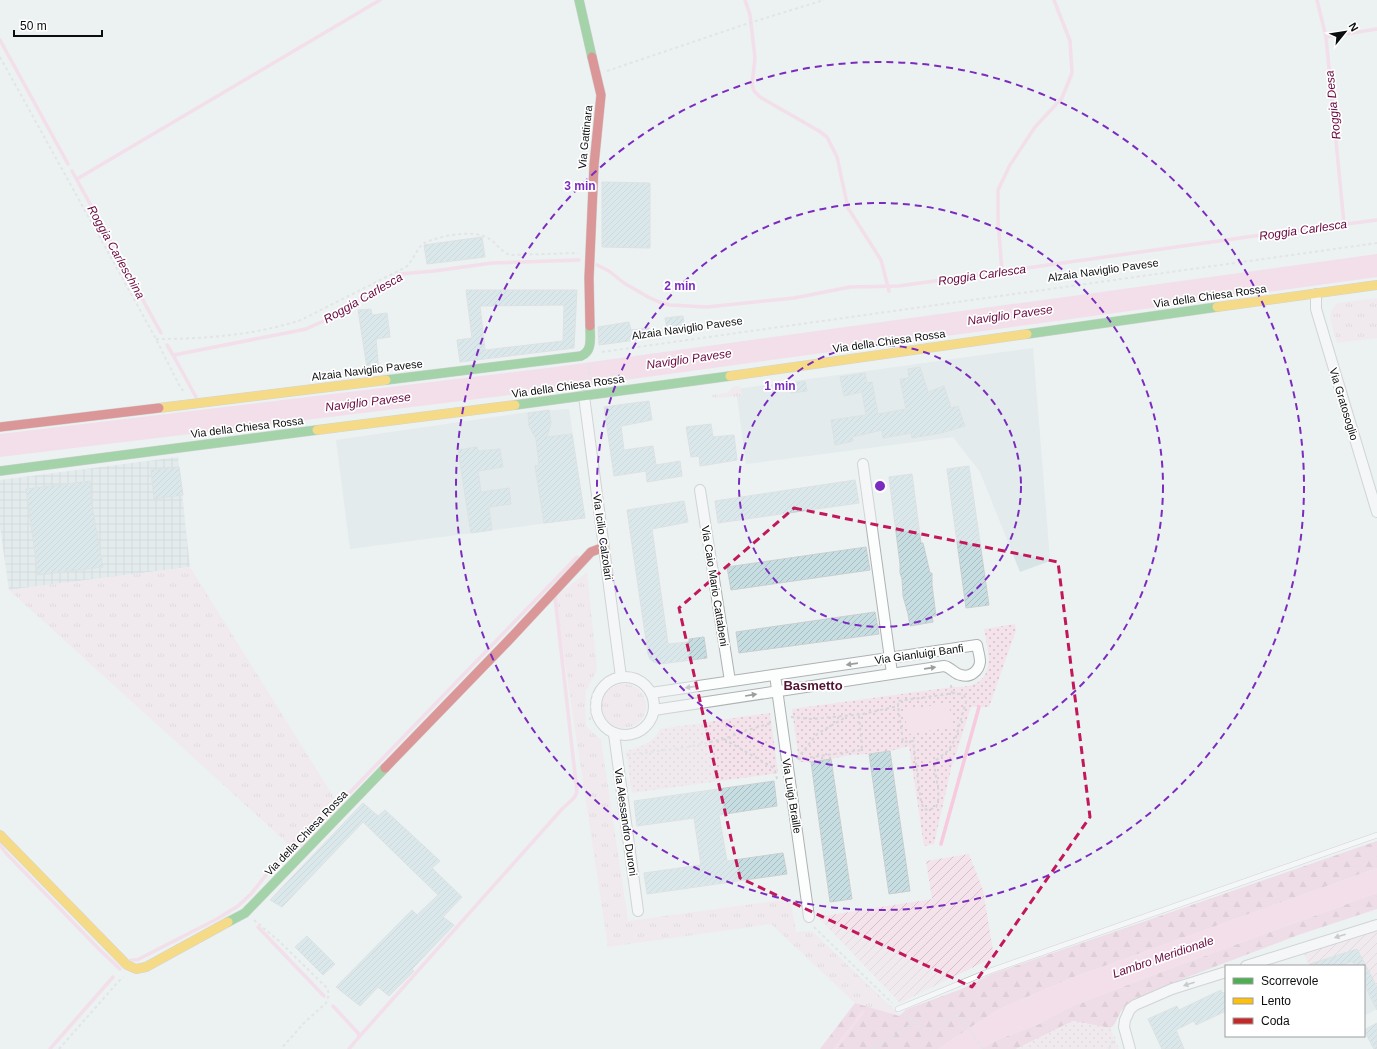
<svg xmlns="http://www.w3.org/2000/svg" width="1377" height="1049" font-family="Helvetica,sans-serif">
	<defs>
		<pattern id="industrial-grid" width="8" height="8" patternUnits="userSpaceOnUse"><rect width="8" height="8" fill="#d7e4e5"/><path d="M0 4h8M4 0v8" fill="none" stroke="#b7c2c3"/></pattern>
		<pattern id="grass-tufts" width="24" height="20" patternUnits="userSpaceOnUse"><rect width="24" height="20" fill="#f4e3eb"/><path d="M3 7l-1-3M5 7V3M7 7l1-3M15 17l-1-3M17 17v-4M19 17l1-3" fill="none" stroke="#d0c2c8"/></pattern>
		<pattern id="forest-firs" width="22" height="20" patternUnits="userSpaceOnUse"><rect width="22" height="20" fill="#efc4d7"/><path d="M5 1l3.5 6h-7zM16 11l3.5 6h-7z" fill="#cca7b7"/></pattern>
		<pattern id="park-dots" width="8" height="8" patternUnits="userSpaceOnUse"><rect width="8" height="8" fill="#f4e3eb"/><path d="M2 2h.1M6 6h.1" fill="none" stroke="#d0c2c8" stroke-width="1.8" stroke-linecap="round"/></pattern>
		<pattern id="garden-furrows" width="10" height="10" patternUnits="userSpaceOnUse"><rect width="10" height="10" fill="#f4e3eb"/><path d="M-1 1l2-2M0 10L10 0M9 11l2-2" fill="none" stroke="#d0c2c8"/></pattern>
		<pattern id="building-hatch" width="6" height="6" patternUnits="userSpaceOnUse"><rect width="6" height="6" fill="#c6dee2"/><path d="M-1 1l2-2M0 6l6-6M5 7l2-2" fill="none" stroke="#a9bdc1"/></pattern>
	</defs>
	<rect width="100%" height="100%" fill="#ecf1f2"/>
	<g fill="#d7e4e5">
		<path d="M1033 348 1050 561 1020 572 980 472 953 437 746 464 736 389Z"/>
		<path d="M569 409 585 518 350 549 336 440 528 412Z"/>
		<path d="M1357 949 1377 987V1009L1364 1016V966L1309 965Z"/>
	</g>
	<path fill="url(#industrial-grid)" d="M178 457 190 567 9 590 0 527V480Z"/>
	<g fill="url(#grass-tufts)">
		<path d="M1377 298V338L1337 343C1334 330 1323 310 1339 303Z"/>
		<path d="M734 386H740L742 396 713 398 712 395 727 393Z"/>
		<path d="M190 567 343 812 299 857 283 839 9 590Z"/>
		<path d="M587 572 597 670 586 691 585 706 586 726 601 740 628 921 790 899 796 932 812 931 900 1015 899 1016 855 1003 771 924 608 947 555 597Z"/>
		<circle cx="624" cy="706" r="22"/>
	</g>
	<g fill="url(#forest-firs)">
		<path d="M1377 841V868L1074 977 997 1010 938 1049H820L855 1003 899 1016 907 1009 959 990 992 974Z"/>
		<path d="M1377 893V909L1301 934 1185 978 1152 992 1139 998 1121 1011 1114 1025 1110 1028 1073 1021 1016 1049H980L999 1039 1039 1024 1070 1007 1169 969Z"/>
	</g>
	<g fill="url(#park-dots)">
		<path d="M1015 624 1016 630 989 707H971L951 769 934 844 924 846 909 746 890 751 869 754 850 755 831 759 811 762H799L792 709 953 687C958 687 963 687 968 686 997 680 988 649 984 629Z"/>
		<path d="M770 713 778 773 632 793 626 751C639 748 655 742 660 729Z"/>
		<path d="M1073 1021 1110 1028 1119 1049H1016Z"/>
	</g>
	<g fill="url(#garden-furrows)">
		<path d="M969 854 983 890 994 957 900 1003 818 917 932 899 926 861Z"/>
		<path d="M1377 929V987L1357 949 1309 965 1304 954Z"/>
	</g>
	<path fill="#f4e3eb" d="M949 703 952 727 908 734 904 710Z"/>
	<g fill="#f8cade">
		<path d="M1377 254V277L552 390 0 457V434L548 368Z"/>
		<path d="M1377 868V893L1169 969 1070 1007 1039 1024 999 1039 980 1049H938L997 1010 1074 977Z"/>
	</g>
	<g fill="none" stroke-linecap="round" stroke-linejoin="round">
		<g stroke="#f8cade" stroke-width="3.5">
			<path d="M745 0 750 15 755 58 752 85 754 91 760 97 819 131 827 137 837 157 848 208 881 260 889 291"/>
			<path d="M1317 0 1326 37 1344 224"/>
			<path d="M1326 37 1377 29"/>
			<path d="M0 40 68 164"/>
			<path d="M72 171 161 333"/>
			<path d="M77 179 380 0"/>
			<path d="M597 265 609 271 624 283 648 297 659 302 670 305 707 307 794 298 850 287 899 286 1254 236 1377 220"/>
			<path d="M1002 271 998 221V190L1010 165 1035 127 1062 98 1072 73 1070 41 1054 0"/>
			<path d="M167 345 173 355"/>
			<path d="M196 397 173 355H174L306 329 339 314 368 294 400 274 434 271 492 263 579 260"/>
			<path d="M294 841 311 831 332 811 577 557"/>
			<path d="M941 844 979 707"/>
			<path d="M0 845 6 853 100 950 120 969"/>
			<path d="M258 927 324 996"/>
			<path d="M131 960H137L217 919 238 906 251 894 286 850"/>
			<path d="M333 1006 358 1033 359 1037 349 1049"/>
			<path d="M359 1037 562 809 574 798 577 792 555 597"/>
			<path d="M50 1049 113 977"/>
			<path d="M835 1049 863 1012"/>
		</g>
	</g>
	<g fill="url(#building-hatch)" stroke="#cacecf" fill-rule="evenodd">
		<path d="M602 182 650 183V248L602 247Z"/>
		<path d="M482 237 485 257 427 264 424 245Z"/>
		<path d="M466 290H577L574 348 460 362 457 340 472 338ZM564 305 563 341 485 350 480 306Z"/>
		<path d="M371 309 372 315 387 313 390 337 376 339 379 372 368 374 358 310Z"/>
		<path d="M683 316 685 332 668 334 665 318Z"/>
		<path d="M629 322 631 330 649 328 650 338 599 345 598 327Z"/>
		<path d="M920 367 928 392 944 386 951 408 958 406 965 426 941 433 912 438 911 433 883 438 882 430 852 437 853 441 835 445 831 420 866 415 862 392 844 396 840 377 865 373 867 383 872 382 878 414 906 409 900 379 909 378 908 369Z"/>
		<path d="M805 381 807 391 791 393 789 384Z"/>
		<path d="M649 401 652 420 621 426 624 450 653 446 656 465 680 461 682 476 647 482 646 471 614 476 604 407Z"/>
		<path d="M549 410 551 423 547 437 572 434 585 518 544 523 535 466 539 465 536 439 529 426 528 413Z"/>
		<path d="M711 424 713 437 734 435 737 460 700 466 699 456 691 457 686 427Z"/>
		<path d="M477 447 478 451 500 449 503 467 478 471 481 492 509 488 511 504 489 507 492 530 471 533 458 450Z"/>
		<path d="M969 466 989 605 966 608 947 469Z"/>
		<path d="M179 467 183 495 154 499 151 470Z"/>
		<path d="M912 474 921 543H923L930 573H932V585L936 616H932L933 622 910 626 908 614 903 596 902 579 900 573V564L889 477Z"/>
		<path d="M855 480 859 503 718 523 715 501Z"/>
		<path d="M90 481 92 506 103 567 38 575 26 489Z"/>
		<path d="M684 501 688 522 652 529 668 644 689 642V639L704 637 707 658 660 664 654 662 650 659 648 654 627 510Z"/>
		<path d="M866 547 870 570 731 590 727 567Z"/>
		<path d="M875 612 879 634 739 653 736 632Z"/>
		<path d="M890 751 910 891 889 894 869 754Z"/>
		<path d="M831 759 852 899 830 902 811 762Z"/>
		<path d="M774 781 777 806 719 815 727 861 783 853 787 874 647 894 644 873 701 865 694 818 637 826 634 801Z"/>
		<path d="M363 803 378 816 385 810 440 861 432 868 462 897 443 917 454 925 412 969 414 971 389 996 378 987 360 1006 336 987 412 910 417 915 438 895 363 822 282 907 270 900Z"/>
		<path d="M307 936 335 964 323 975 295 947Z"/>
		<path d="M1357 949 1377 987V1010L1364 984V966H1355L1352 961 1339 966H1310V964Z"/>
		<path d="M1221 990 1222 993 1226 992V1011L1196 1025 1194 1021 1176 1030 1184 1049H1162L1148 1019 1177 1006 1179 1010Z"/>
		<path d="M1377 1023V1049H1374L1364 1030Z"/>
	</g>
	<g fill="none" stroke-linecap="round" stroke-linejoin="round">
		<g stroke="#aeb2b2" stroke-width="6">
			<path id="lane" d="M898 1009 990 971 1377 835"/>
		</g>
		<g stroke="#aeb2b2" stroke-width="12">
			<g id="street">
				<path d="M1316 294V309L1377 512"/>
				<path d="M584 396 621 677"/>
				<path d="M863 464 892 673"/>
				<path d="M700 490 730 681"/>
				<path d="M775 675 809 917"/>
				<circle cx="625" cy="706" r="29"/>
				<path d="M651 693 977 645C978 651 980 656 980 662 979 671 970 678 961 675 954 674 951 667 944 666L654 710"/>
				<path d="M614 734 638 911"/>
				<path d="M1246 966 1377 925"/>
				<path d="M1130 1049 1124 1027 1125 1020 1130 1009 1135 1005 1172 989 1226 972"/>
			</g>
		</g>
		<g stroke="#aeb2b2" stroke-width="10">
			<g id="fast">
				<path d="M579 0 592 57"/>
				<path d="M1027 334 1217 307"/>
				<path d="M386 380 581 356C593 351 590 338 590 326"/>
				<path d="M515 405 730 376"/>
				<path d="M0 471 317 430"/>
				<path d="M228 922 245 913 385 768"/>
			</g>
		</g>
		<g stroke="#aeb2b2" stroke-width="10">
			<g id="slow">
				<path d="M1217 307 1377 285"/>
				<path d="M730 376 1027 334"/>
				<path d="M159 408 386 380"/>
				<path d="M317 430 515 405"/>
				<path d="M0 835 127 965 136 969 146 967 228 922"/>
			</g>
		</g>
		<g stroke="#aeb2b2" stroke-width="10">
			<g id="jam">
				<path d="M590 326 589 278 594 165 601 95 592 57"/>
				<path d="M0 427 159 408"/>
				<path d="M385 768 508 641 591 552 604 547"/>
			</g>
		</g>
		<g stroke="#d5d7d7" stroke-width="2" stroke-dasharray="3 3" stroke-linecap="butt">
			<path d="M0 57 156 339 178 383 184 392"/>
			<path d="M607 71 746 24 824 0"/>
			<path d="M156 339C205 339 255 335 301 320L406 267C414 260 416 249 424 243 439 236 473 229 488 238 497 243 501 252 510 255L578 253"/>
			<path d="M602 352 1377 243"/>
			<path d="M588 366 590 381"/>
			<path d="M951 685 952 693"/>
			<path d="M791 717 812 719 863 714 898 706V701L955 693 964 695 966 702 956 737 949 750 935 761C933 776 943 792 936 807L929 810 924 809 921 802 913 741 903 742 898 706"/>
			<path d="M590 720 593 691"/>
			<path d="M724 739 772 767 775 771 777 779"/>
			<path d="M627 755 688 747 724 739 745 731 771 723"/>
			<path d="M797 759 817 734 846 717"/>
			<path d="M798 759 862 750 859 715"/>
			<path d="M254 920 279 941 327 988 329 994 326 1003 304 1023 281 1049"/>
			<path d="M814 927 892 1003"/>
			<path d="M904 1014 922 1028 930 1030 953 1016 957 1015 962 1019 983 1049"/>
			<path d="M59 1049 118 982 123 977"/>
			<path d="M872 1049 913 1023"/>
			<path d="M1109 1049 1115 1037"/>
		</g>
		<use href="#lane" stroke="#fcfdfd" stroke-width="5"/>
		<use href="#street" stroke="#fcfdfd" stroke-width="10"/>
		<use href="#fast" stroke="#4caf50" stroke-width="9"/>
		<use href="#slow" stroke="#ffc107" stroke-width="9"/>
		<use href="#jam" stroke="#c62828" stroke-width="9"/>
	</g>
	<defs><path id="oneway-solid" d="M-6-.8H1V-3.2L6.5 0L1 3.2V.8H-6Z"/></defs>
	<g fill="#9c9d9d">
		<use href="#oneway-solid" transform="translate(852 664) rotate(172)"/>
		<use href="#oneway-solid" transform="translate(930 668) rotate(-8)"/>
		<use href="#oneway-solid" transform="translate(691 687) rotate(172)"/>
		<use href="#oneway-solid" transform="translate(751 695) rotate(-9)"/>
		<use href="#oneway-solid" transform="translate(1340 936) rotate(162)"/>
		<use href="#oneway-solid" transform="translate(1189 984) rotate(162)"/>
	</g>
	<path d="M0 0H1377V1049H0ZM794 508 1058 562 1090 817 972 987 740 878 679 608Z" fill="#ecf1f2" fill-opacity=".55" fill-rule="evenodd"/>
	<path fill="none" stroke="#c2185b" stroke-width="3" stroke-dasharray="8 5" stroke-linejoin="round" d="M794 508 1058 562 1090 817 972 987 740 878 679 608Z"/>
	<g fill="none" stroke="#7b2cbf" stroke-width="2" stroke-dasharray="7 5">
		<circle cx="880" cy="486" r="141"/>
		<circle cx="880" cy="486" r="283"/>
		<circle cx="880" cy="486" r="424"/>
	</g>
	<g text-anchor="middle" dominant-baseline="central" stroke-width="3.5" stroke-linejoin="round" paint-order="stroke">
		<g font-size="11" fill="#0b0d0e" stroke="#fff">
			<text transform="translate(585 137) rotate(-84)">Via Gattinara</text>
			<text transform="translate(1103 270) rotate(-8)">Alzaia Naviglio Pavese</text>
			<text transform="translate(1210 296) rotate(-8)">Via della Chiesa Rossa</text>
			<text transform="translate(687 328) rotate(-8)">Alzaia Naviglio Pavese</text>
			<text transform="translate(889 341) rotate(-8)">Via della Chiesa Rossa</text>
			<text transform="translate(367 370) rotate(-7)">Alzaia Naviglio Pavese</text>
			<text transform="translate(568 386) rotate(-8)">Via della Chiesa Rossa</text>
			<text transform="translate(1344 404) rotate(73)">Via Gratosoglio</text>
			<text transform="translate(247 427) rotate(-7)">Via della Chiesa Rossa</text>
			<text transform="translate(603 537) rotate(82)">Via Icilio Calzolari</text>
			<text transform="translate(715 586) rotate(81)">Via Caio Mario Cattabeni</text>
			<text transform="translate(919 654) rotate(-8)">Via Gianluigi Banfi</text>
			<text transform="translate(792 796) rotate(81)">Via Luigi Braille</text>
			<text transform="translate(626 822) rotate(82)">Via Alessandro Duroni</text>
			<text transform="translate(306 833) rotate(-46)">Via della Chiesa Rossa</text>
		</g>
		<g font-size="12" font-style="italic" fill="#69073f" stroke="#fff">
			<text transform="translate(1333 105) rotate(-96)">Roggia Desa</text>
			<text transform="translate(1303 230) rotate(-8)">Roggia Carlesca</text>
			<text transform="translate(116 252) rotate(61)">Roggia Carleschina</text>
			<text transform="translate(982 275) rotate(-8)">Roggia Carlesca</text>
			<text transform="translate(363 298) rotate(-30)">Roggia Carlesca</text>
			<text transform="translate(1010 315) rotate(-8)">Naviglio Pavese</text>
			<text transform="translate(689 359) rotate(-8)">Naviglio Pavese</text>
			<text transform="translate(368 402) rotate(-7)">Naviglio Pavese</text>
			<text transform="translate(1163 957) rotate(-19)">Lambro Meridionale</text>
		</g>
		<g font-size="13" font-weight="bold" fill="#521334" stroke="#fff">
			<text x="813" y="685">Basmetto</text>
		</g>
	</g>
	<circle cx="880" cy="486" r="6" fill="#7b2cbf" stroke="#fff" stroke-width="2"/>
	<g font-size="12" text-anchor="middle" font-weight="bold" fill="#7b2cbf" stroke="#fff" stroke-width="3.5" stroke-linejoin="round" paint-order="stroke">
		<text x="580" y="190">3 min</text>
		<text x="680" y="290">2 min</text>
		<text x="780" y="390">1 min</text>
	</g>
	<rect x="1225" y="965" width="140" height="72" fill="#ffffff" stroke="#9d9e9f"/>
	<rect x="1233" y="978" width="20" height="6" fill="#4caf50" stroke="#9d9e9f"/>
	<text x="1261" y="985" font-size="12" fill="#0b0d0e">Scorrevole</text>
	<rect x="1233" y="998" width="20" height="6" fill="#ffc107" stroke="#9d9e9f"/>
	<text x="1261" y="1005" font-size="12" fill="#0b0d0e">Lento</text>
	<rect x="1233" y="1018" width="20" height="6" fill="#c62828" stroke="#9d9e9f"/>
	<text x="1261" y="1025" font-size="12" fill="#0b0d0e">Coda</text>
	<g transform="translate(1345 32) rotate(60)" stroke="#ffffff" stroke-width="3" paint-order="stroke">
	<path d="M0-3L7 15L0 10L-7 15Z" fill="#0b0d0e"/>
	<text y="-6" font-size="11" font-weight="bold" text-anchor="middle" fill="#0b0d0e">N</text>
	</g>
	<path d="M14 30v6h88v-6" fill="none" stroke="#0b0d0e" stroke-width="2"/>
	<text x="20" y="30" font-size="12" fill="#0b0d0e" stroke="#ffffff" stroke-width="3" paint-order="stroke">50 m</text>
</svg>
